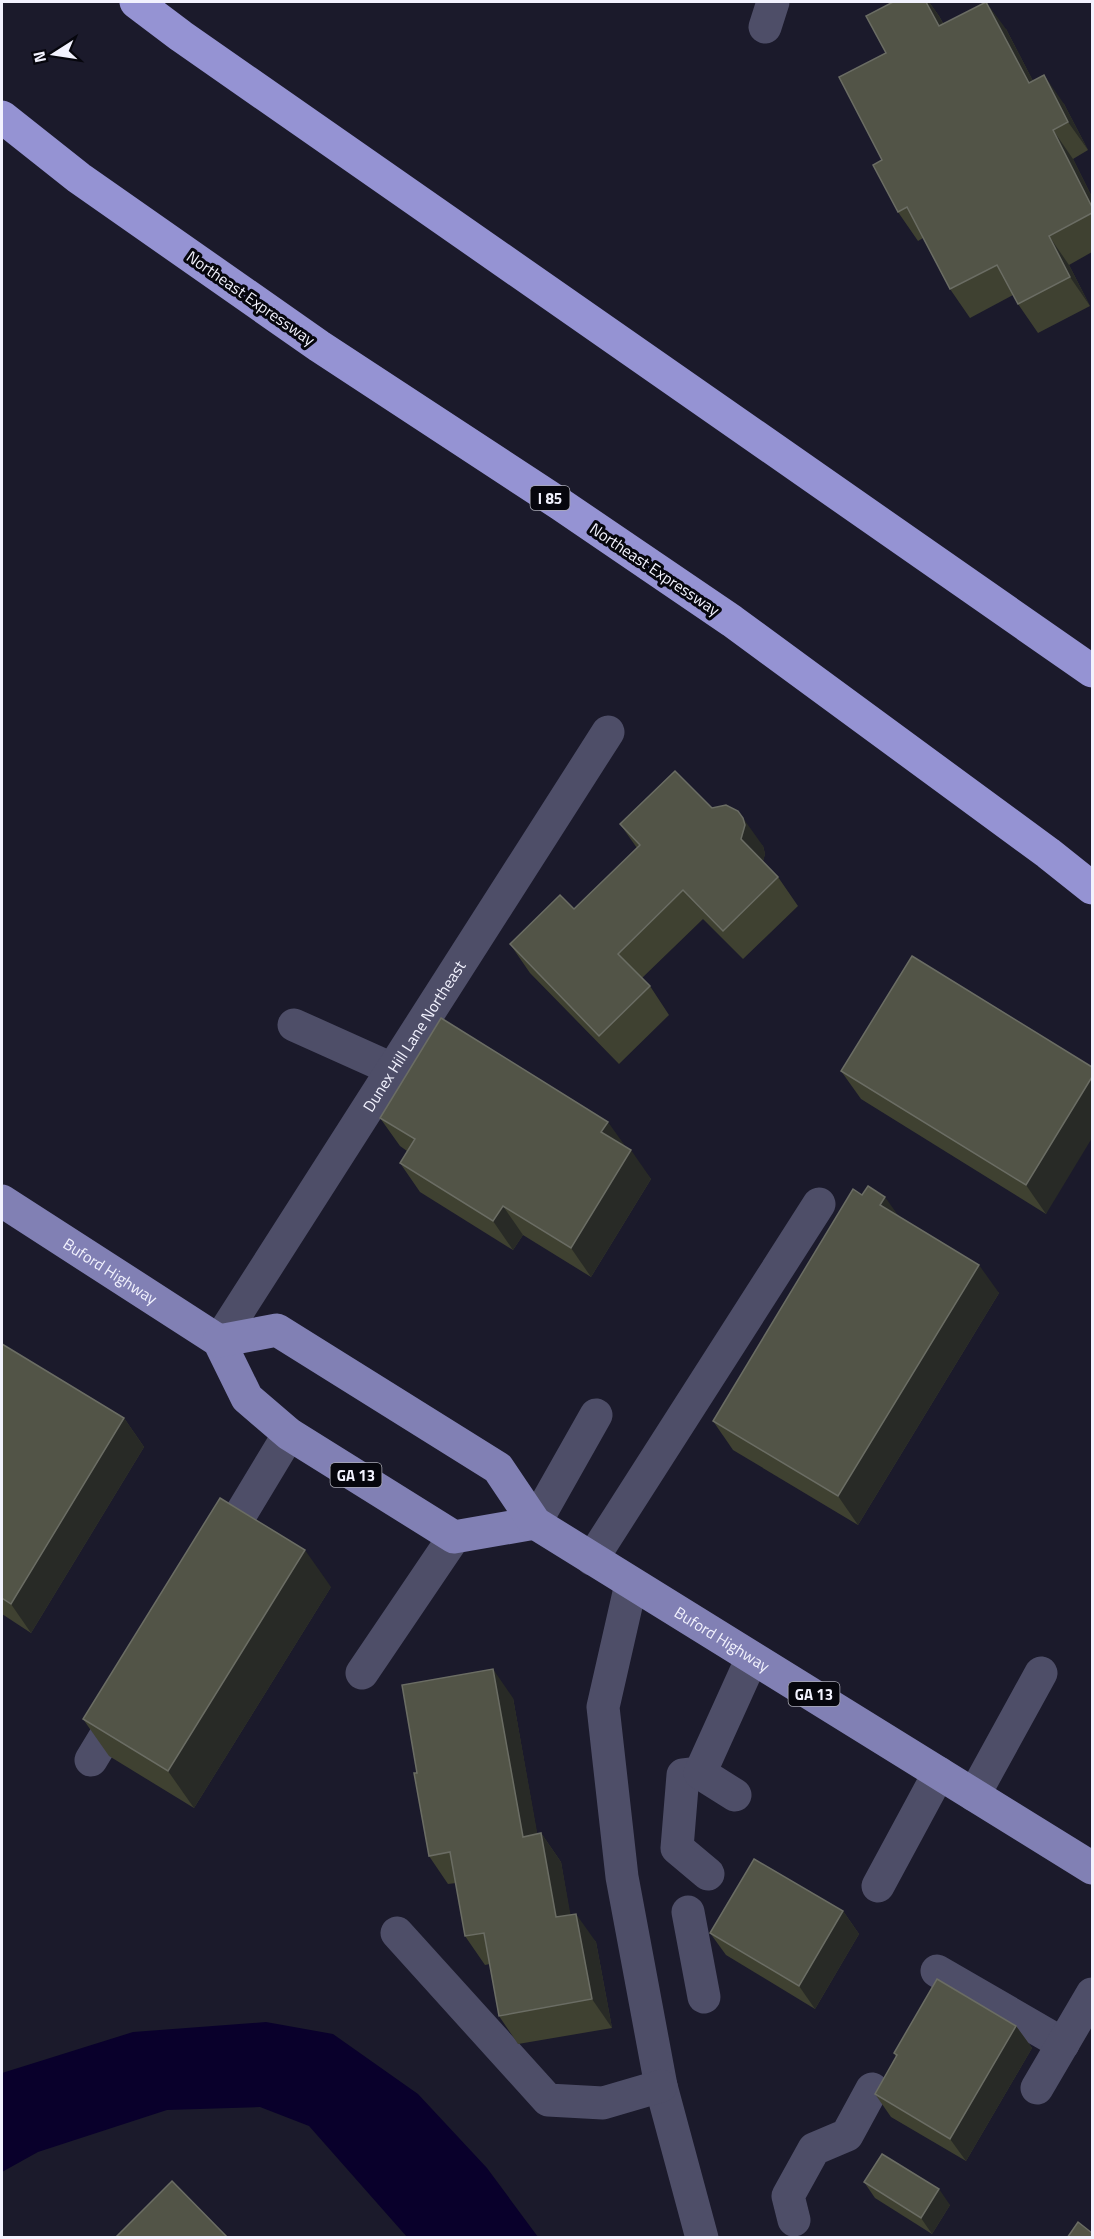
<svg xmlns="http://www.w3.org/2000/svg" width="1094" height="2239" font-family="'Titillium Web',sans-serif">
	<rect width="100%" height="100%" fill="#1b1a2b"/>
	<path fill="#09002b" d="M266 2022 333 2034 418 2094 487 2168 538 2237H407L309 2126 260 2107 167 2110 38 2152 2 2172V2073L133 2032Z"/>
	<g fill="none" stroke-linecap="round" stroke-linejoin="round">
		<g stroke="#4e4e68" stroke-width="33">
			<path d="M765 27 773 2"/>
			<path d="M294 1025 392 1069"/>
			<path id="s1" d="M219 1341 608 732"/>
			<path d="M535 1523 596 1415"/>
			<path d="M219 1550 289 1434"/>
			<path d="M592 1559 819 1204"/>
			<path d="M631 1584 603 1707 622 1877 661 2086 702 2238"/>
			<path d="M362 1673 454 1537"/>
			<path d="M91 1760 123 1707"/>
			<path d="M700 1773 683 1775 677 1848 708 1874"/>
			<path d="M735 1795 700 1773 752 1658"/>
			<path d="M974 1795 1041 1673"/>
			<path d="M878 1886 939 1773"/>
			<path d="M688 1912 704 1997"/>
			<path d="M397 1933 548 2100 603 2103 661 2086"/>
			<path d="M937 1971 1063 2044"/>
			<path d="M1037 2088 1092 1994"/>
			<path d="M794 2220 788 2196 814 2149 847 2135 872 2089"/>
		</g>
		<g stroke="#8180b4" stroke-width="33">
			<path id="s2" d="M2 1201 219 1341 247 1398 289 1434 454 1537 535 1523"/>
			<path id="s3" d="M219 1341 277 1330 498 1468 535 1523 1092 1868"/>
		</g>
		<g stroke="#9593d3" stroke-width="33">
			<path d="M136 2 181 36 1092 671"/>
			<path d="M2 117 79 178 319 346 560 504 732 621 1048 853 1092 888"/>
		</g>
	</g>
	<g fill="#3f4131">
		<path d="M893 2H929L939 16 943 23 1006 29 1033 81 1064 104 1088 150 1073 159 1092 197V252L1069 265 1090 306 1038 333 1018 304 1013 295 970 318 950 289 923 238 918 241 898 212 882 160 886 53Z"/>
		<path d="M712 808 763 846 765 854 763 861 778 877 798 906 743 959 703 919 642 978 650 986 669 1015 619 1064 530 973 510 944 574 909 637 848 620 824Z"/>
		<path d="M1092 1067 1046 1214 861 1099 841 1071Z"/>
		<path d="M380 1118 625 1146 651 1179 591 1277 523 1235 513 1250 420 1192 400 1163 407 1151 400 1146Z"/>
		<path d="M898 1216 999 1293 858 1525 733 1450 713 1421Z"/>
		<path d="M2 1344 124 1418 144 1447 31 1633 2 1614Z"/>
		<path d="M331 1587 194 1808 109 1756 83 1719Z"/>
		<path d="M513 1698 537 1834 541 1833 561 1862 570 1915 596 1942 612 2028 518 2044 499 2016 490 1964 485 1965 465 1936 456 1883 448 1884 429 1856Z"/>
		<path d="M843 1911 859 1934 815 2009 726 1955 710 1933Z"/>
		<path d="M1016 2026 1032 2048 966 2161 891 2117 875 2094 896 2057 894 2053Z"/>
		<path d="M864 2182 950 2205 932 2234 875 2198Z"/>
	</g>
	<g fill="#282a26">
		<path d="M926 2H929L939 16 959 54 939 26Z"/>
		<path d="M986 2 1006 29 1049 112 1029 83Z"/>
		<path d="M1044 75 1064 104 1088 150 1068 122Z"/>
		<path d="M1053 130 1073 159 1092 197V207Z"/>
		<path d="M1049 236 1069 265 1090 306 1070 277Z"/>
		<path d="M743 818 763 846 765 854 761 868 741 839Z"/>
		<path d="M1092 1077V1138L1046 1214 1026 1185Z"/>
		<path d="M608 1122 628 1150 601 1132Z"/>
		<path d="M631 1150 651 1179 591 1277 571 1248Z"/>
		<path d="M885 1197 905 1225 880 1205Z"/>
		<path d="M503 1206 523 1235 513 1250 493 1221Z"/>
		<path d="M979 1265 999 1293 858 1525 838 1496Z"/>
		<path d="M124 1418 144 1447 31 1633 11 1604Z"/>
		<path d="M305 1550 331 1587 194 1808 168 1771Z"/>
		<path d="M493 1669 513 1698 543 1865 523 1837Z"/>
		<path d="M541 1833 561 1862 576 1945 556 1917Z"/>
		<path d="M843 1911 859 1934 815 2009 799 1986Z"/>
		<path d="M576 1914 596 1942 612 2028 592 1999Z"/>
		<path d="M1016 2026 1032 2048 966 2161 950 2139Z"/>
		<path d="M939 2189 950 2205 932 2234 921 2218Z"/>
	</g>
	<g fill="#525447" stroke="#6b6d64" stroke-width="1.5">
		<path d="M893 2H926L939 26 986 2 1029 83 1044 75 1068 122 1053 130 1092 207V213L1049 236 1070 277 1018 304 997 265 950 289 907 207 898 212 873 165 882 160 839 77 886 53 866 16Z"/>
		<path d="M675 771 712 808 726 805 738 811 743 818 745 825 741 839 778 877 723 931 683 890 618 954 650 986 599 1036 510 944 560 895 574 909 640 845 620 824Z"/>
		<path d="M912 956 1092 1067V1077L1026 1185 841 1071Z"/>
		<path d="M441 1018 608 1122 601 1132 631 1150 571 1248 503 1206 493 1221 400 1163 415 1139 380 1118Z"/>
		<path d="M868 1186 885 1197 880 1205 979 1265 838 1496 713 1421 853 1189 862 1195Z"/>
		<path d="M2 1344 124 1418 11 1604 2 1598Z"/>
		<path d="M220 1498 305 1550 168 1771 83 1719Z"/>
		<path d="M493 1669 523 1837 541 1833 556 1917 576 1914 592 1999 499 2016 484 1933 465 1936 450 1852 429 1856 414 1773H417L402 1685Z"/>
		<path d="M754 1859 843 1911 799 1986 710 1933Z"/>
		<path d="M937 1979 1016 2026 950 2139 875 2094 897 2055 894 2053Z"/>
		<path d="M882 2154 939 2189 921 2218 864 2182Z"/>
		<path d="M172 2181 228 2238H115Z"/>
		<path d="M1078 2222 1092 2233V2238H1067Z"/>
	</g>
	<g text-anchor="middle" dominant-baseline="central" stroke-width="6" stroke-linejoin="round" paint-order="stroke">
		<g fill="#06060d" stroke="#ababb6" stroke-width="1.5">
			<rect x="530.5" y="486" width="39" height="24" rx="4.5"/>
			<rect x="330.5" y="1463" width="51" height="24" rx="4.5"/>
			<rect x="788.5" y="1682" width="51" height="24" rx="4.5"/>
		</g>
		<g font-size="15" font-weight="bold" fill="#f2f2fe">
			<text x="550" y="498">I 85</text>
			<text x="356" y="1475">GA 13</text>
			<text x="814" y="1694">GA 13</text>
		</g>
		<g font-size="16" fill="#f2f2fe" stroke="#06060d">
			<text transform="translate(251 298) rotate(35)">Northeast Expressway</text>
			<text transform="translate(655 569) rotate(34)">Northeast Expressway</text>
			<text stroke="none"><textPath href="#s1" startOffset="362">Dunex Hill Lane Northeast</textPath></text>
			<text stroke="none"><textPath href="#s2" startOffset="129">Buford Highway</textPath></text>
			<text stroke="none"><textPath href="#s3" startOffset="606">Buford Highway</textPath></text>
		</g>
	</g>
	<rect width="1094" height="2239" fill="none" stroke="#f2f2fe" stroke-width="6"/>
	<g transform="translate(54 54) rotate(258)" stroke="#06060d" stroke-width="4.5" paint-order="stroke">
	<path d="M0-4.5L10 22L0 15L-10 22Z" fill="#f2f2fe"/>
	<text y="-9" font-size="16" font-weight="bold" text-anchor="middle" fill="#f2f2fe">N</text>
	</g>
</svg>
